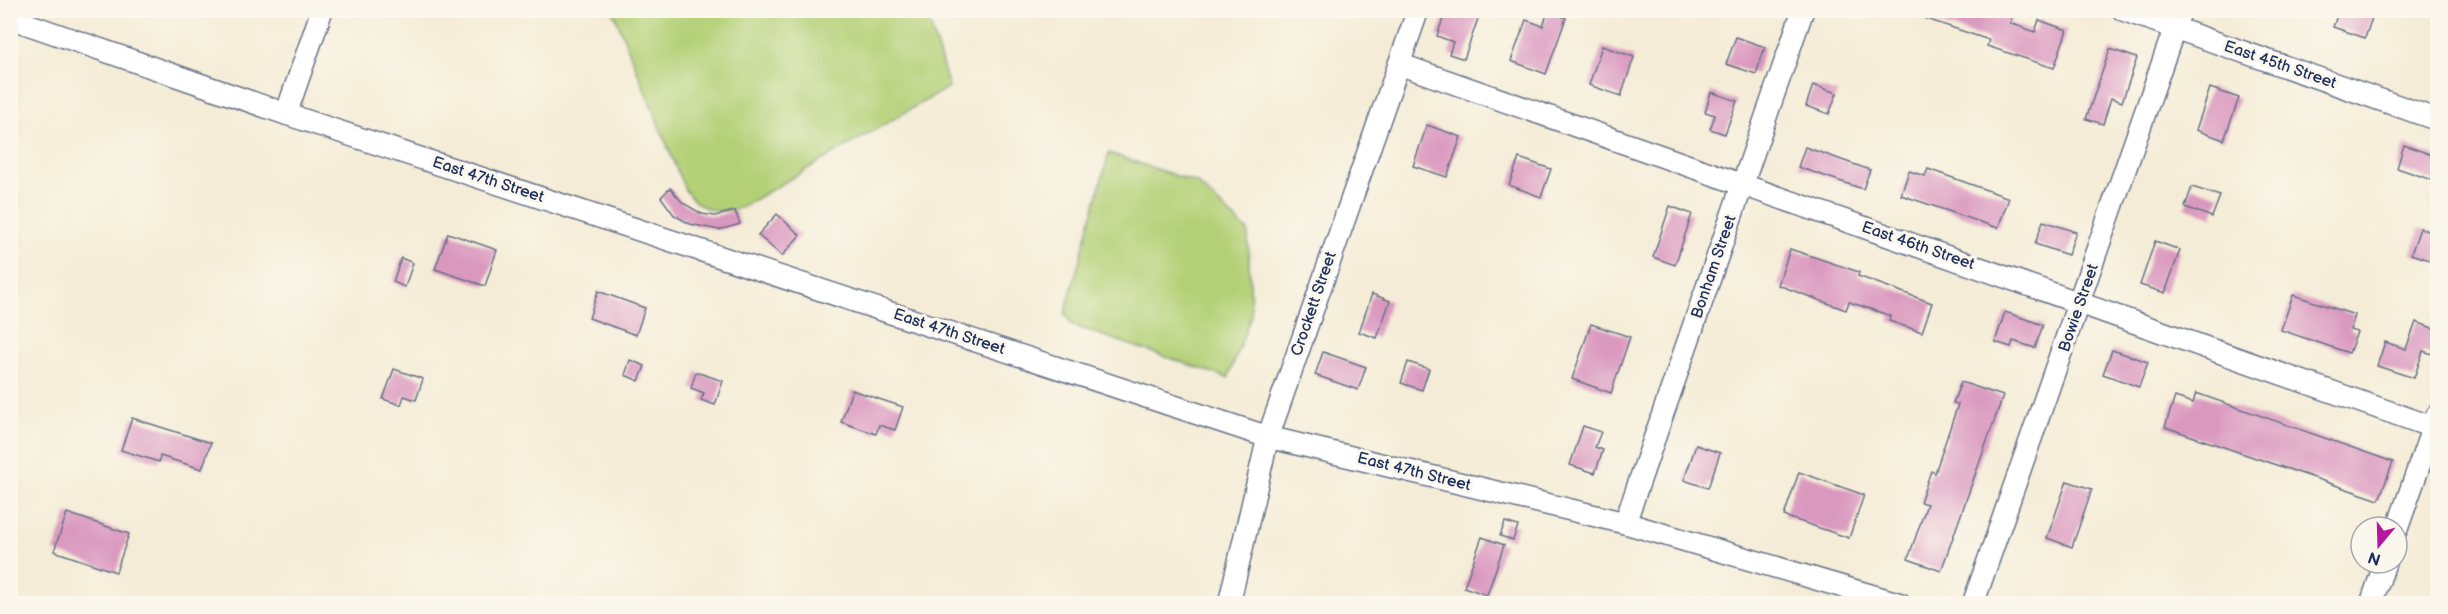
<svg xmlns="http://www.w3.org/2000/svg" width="2448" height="614" font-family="'Balsamiq Sans',sans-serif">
	<rect width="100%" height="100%" fill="#fbf7ec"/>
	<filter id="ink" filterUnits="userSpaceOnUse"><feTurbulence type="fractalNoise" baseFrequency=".0167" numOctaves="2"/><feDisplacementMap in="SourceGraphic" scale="12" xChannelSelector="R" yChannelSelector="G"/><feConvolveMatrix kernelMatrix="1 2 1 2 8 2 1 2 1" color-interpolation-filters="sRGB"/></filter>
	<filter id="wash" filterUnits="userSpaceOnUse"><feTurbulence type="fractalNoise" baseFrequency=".008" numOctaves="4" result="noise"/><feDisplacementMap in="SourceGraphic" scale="24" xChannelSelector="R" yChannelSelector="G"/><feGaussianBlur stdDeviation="1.35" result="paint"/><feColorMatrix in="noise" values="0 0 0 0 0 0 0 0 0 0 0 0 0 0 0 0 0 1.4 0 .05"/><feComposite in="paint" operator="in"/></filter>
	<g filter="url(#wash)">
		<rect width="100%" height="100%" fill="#f4ecd6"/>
		<g fill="#b3d076" stroke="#67806a" stroke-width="1.5">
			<path d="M613 11H926L949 87 740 208C716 214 700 211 685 190Z"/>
			<path d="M1109 153 1197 183 1248 231 1251 315 1228 378 1072 325 1065 314Z"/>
		</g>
		<g id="blocks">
			<g fill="#da98bf">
				<path d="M1446 10H1481L1464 59 1449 54 1453 42 1437 36Z"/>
				<path d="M1909 10H2014L2010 23 2035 32 2039 20 2067 30 2054 68 1987 46 1989 40 1909 13Z"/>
				<path d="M2339 10H2359L2373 15 2365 38 2333 27Z"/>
				<path d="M1548 11 1566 18 1546 74 1511 61 1526 20 1543 26Z"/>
				<path d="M1736 37 1765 47 1756 74 1726 64Z"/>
				<path d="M1602 46 1634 57 1621 96 1589 85Z"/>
				<path d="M2110 49 2137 58 2122 102 2111 98 2103 124 2086 119Z"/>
				<path d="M1813 85 1837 93 1829 114 1806 106Z"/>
				<path d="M2210 88 2239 98 2224 140 2196 130Z"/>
				<path d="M1711 92 1737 101 1725 134 1710 129 1715 115 1705 112Z"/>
				<path d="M1427 125 1461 137 1447 177 1413 166Z"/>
				<path d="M2404 145 2438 157V182L2397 168Z"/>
				<path d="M1805 147 1870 170 1863 189 1798 167Z"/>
				<path d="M1519 158 1551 169 1541 197 1509 185Z"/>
				<path d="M1928 169 2009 198 1998 228 1901 195 1909 171 1925 176Z"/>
				<path d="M2192 187 2220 196 2212 217 2185 207Z"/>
				<path d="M670 188 683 203 702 214 715 216 735 211 740 224 719 230 690 224 674 215 661 197Z"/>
				<path d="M1670 206 1692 214 1675 265 1653 257Z"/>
				<path d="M777 214 800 235 782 256 758 235Z"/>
				<path d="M2043 221 2076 232 2068 255 2035 244Z"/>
				<path d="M2420 228 2438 234V263L2411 254Z"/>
				<path d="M448 233 497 250 485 286 435 269Z"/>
				<path d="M2155 241 2180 250 2165 293 2140 285Z"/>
				<path d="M1790 249 1859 272 1858 276 1932 303 1922 332 1889 321 1891 316 1849 302 1846 310 1778 285Z"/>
				<path d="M401 258 413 263 405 287 393 282Z"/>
				<path d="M598 291 645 308 636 335 589 318Z"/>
				<path d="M1372 294 1390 301 1377 338 1359 332Z"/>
				<path d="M2293 295 2355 315 2350 330 2357 332 2349 353 2281 330Z"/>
				<path d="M2005 312 2043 325 2035 348 2013 341 2011 347 1995 342Z"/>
				<path d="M2416 322 2438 330V356L2423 351 2414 378 2377 366 2385 342 2406 349Z"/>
				<path d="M1591 324 1630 337 1611 393 1572 379Z"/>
				<path d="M2112 350 2148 362 2139 387 2103 374Z"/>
				<path d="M1323 352 1366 367 1358 390 1315 375Z"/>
				<path d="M630 360 645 366 639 381 625 375Z"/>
				<path d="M1408 362 1429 369 1422 390 1401 383Z"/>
				<path d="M394 369 423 379 416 400 404 396 401 405 383 399Z"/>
				<path d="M696 372 723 381 715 405 701 400 704 393 691 388Z"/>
				<path d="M1961 382 2003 396 1941 571 1908 559 1927 504 1920 502 1931 471 1935 473 1958 404 1953 403Z"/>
				<path d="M852 390 903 407 895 430 879 425 876 434 841 422Z"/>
				<path d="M2196 393 2393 462 2379 500 2165 427 2175 397 2193 403Z"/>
				<path d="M132 418 211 443 202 469 160 456 159 462 121 450Z"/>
				<path d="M1583 426 1601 432 1595 447 1603 450 1595 473 1570 465Z"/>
				<path d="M1696 445 1720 453 1708 488 1684 480Z"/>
				<path d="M1799 472 1864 495 1849 538 1784 516Z"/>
				<path d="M2067 481 2092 489 2072 547 2047 538Z"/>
				<path d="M67 513 129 534 116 572 54 551Z"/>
				<path d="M1505 522 1518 526 1513 540 1500 536Z"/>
				<path d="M1482 537 1504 545 1487 595 1464 587Z"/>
			</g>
		</g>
	</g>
	<g filter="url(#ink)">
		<use href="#blocks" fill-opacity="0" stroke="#677188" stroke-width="1.5"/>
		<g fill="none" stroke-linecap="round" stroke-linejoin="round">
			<g stroke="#677188" stroke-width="24">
				<g id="minor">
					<path d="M2123 10 2438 120"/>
					<path d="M10 18 286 114 1268 437 1625 523 1901 604"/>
					<path d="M1399 64 2438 429"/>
					<path d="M286 114 322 10"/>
					<path d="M1625 523 1803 10"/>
					<path d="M2397 529 2437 415"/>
					<path d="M1229 604 1268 437 1418 10"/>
					<path d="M1973 604 2181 10"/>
					<path d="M2371 604 2385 563"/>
				</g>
			</g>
			<use href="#minor" stroke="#fff" stroke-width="21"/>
		</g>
	</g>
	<g text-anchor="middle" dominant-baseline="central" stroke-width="6" stroke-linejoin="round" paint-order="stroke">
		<g font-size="16" fill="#1b2f5e" stroke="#fbf7ec">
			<text transform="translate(2280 65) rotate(19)">East 45th Street</text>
			<text transform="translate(488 180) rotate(18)">East 47th Street</text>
			<text transform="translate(1918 246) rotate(19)">East 46th Street</text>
			<text transform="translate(1714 267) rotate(-71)">Bonham Street</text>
			<text transform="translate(1314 304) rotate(-71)">Crockett Street</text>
			<text transform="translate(2079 308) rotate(-71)">Bowie Street</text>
			<text transform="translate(949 332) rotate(18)">East 47th Street</text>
			<text transform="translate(1414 472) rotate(14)">East 47th Street</text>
		</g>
	</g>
	<rect width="2448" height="614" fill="none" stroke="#fbf7ec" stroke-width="36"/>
	<g transform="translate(2379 545) rotate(199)"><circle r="28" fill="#fbf7ec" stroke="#a1a7b3" stroke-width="1.5"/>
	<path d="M0-4.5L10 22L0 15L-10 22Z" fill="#b5179e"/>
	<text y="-9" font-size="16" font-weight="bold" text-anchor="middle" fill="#1b2f5e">N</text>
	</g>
</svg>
